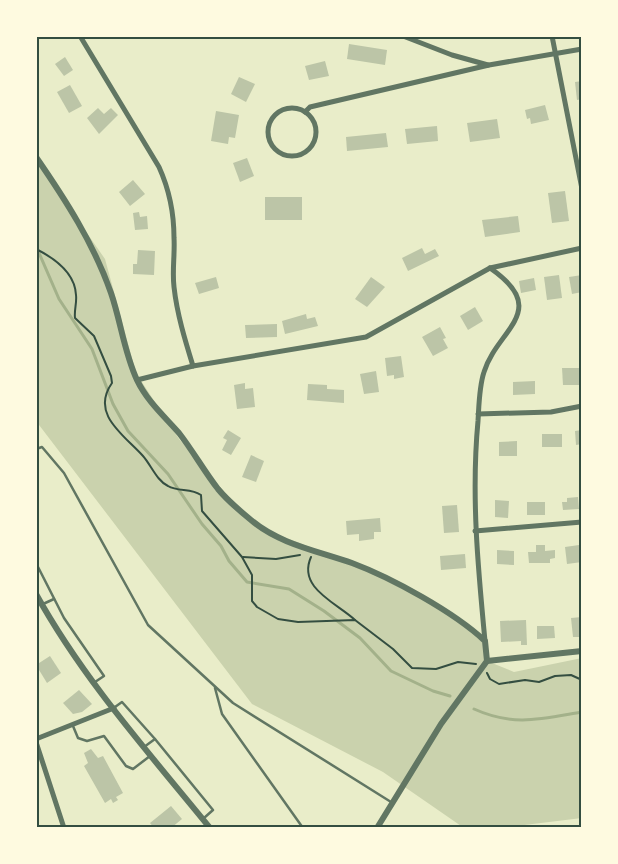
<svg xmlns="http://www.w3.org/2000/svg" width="618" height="864" font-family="Figtree,sans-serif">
	<rect width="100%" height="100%" fill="#e9edc9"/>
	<path fill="#cad2ad" d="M36 160 105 259 136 373 179 439 253 525 354 564 446 611 485 641 487 661 514 672 582 658V818L500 828H464L383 772 252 704 36 421Z"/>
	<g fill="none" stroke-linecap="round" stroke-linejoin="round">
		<g stroke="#a3b18a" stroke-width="3">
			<path d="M36 246 59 299 92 349 113 404 128 431 168 474 202 524 221 546 229 561 247 582 289 589 324 611 360 638 391 671 433 691 450 696"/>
			<path d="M474 709C514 727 541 719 582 712"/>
		</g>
	</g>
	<g fill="#bcc5a7">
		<path d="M349 44 387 50 385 65 347 59Z"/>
		<path d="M65 57 73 70 64 76 55 64Z"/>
		<path d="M325 61 329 76 309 80 305 66Z"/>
		<path d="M239 77 255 84 246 102 231 94Z"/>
		<path d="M582 81V99L577 100 575 82Z"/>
		<path d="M70 85 82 106 69 113 57 92Z"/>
		<path d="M545 105 549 120 531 124 530 118 527 119 525 110Z"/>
		<path d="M98 108 104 114 111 108 118 115 99 134 87 118Z"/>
		<path d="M216 111 239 115 235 138 229 137 228 144 211 141Z"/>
		<path d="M497 119 500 138 470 142 467 123Z"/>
		<path d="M437 126 438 141 407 144 405 129Z"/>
		<path d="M386 133 388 147 347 151 346 137Z"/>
		<path d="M247 158 254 176 240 182 233 163Z"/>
		<path d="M133 180 145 194 130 206 119 192Z"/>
		<path d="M565 191 569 221 552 223 548 193Z"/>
		<rect x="265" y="197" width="37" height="23"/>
		<path d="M139 212 140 217 147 216 148 229 135 230 133 213Z"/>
		<path d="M518 216 520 232 485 237 482 220Z"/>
		<path d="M422 248 425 254 435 249 439 256 408 271 402 258Z"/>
		<path d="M138 250 155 251 154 275 133 274V264H137Z"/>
		<path d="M559 275 562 298 547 300 544 277Z"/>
		<path d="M582 275V292L572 294 569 277Z"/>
		<path d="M216 277 219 288 199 294 195 283Z"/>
		<path d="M371 277 385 287 367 307 355 299Z"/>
		<path d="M534 278 536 290 521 293 519 281Z"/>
		<path d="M475 307 483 321 468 330 460 316Z"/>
		<path d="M306 314 307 319 315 317 318 326 285 334 282 321Z"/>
		<path d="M277 324V337L246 338 245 325Z"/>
		<path d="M440 327 446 338 443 339 448 348 433 356 422 337Z"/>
		<path d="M401 356 404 377 394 379V375L387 376 385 358Z"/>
		<path d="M562 368H582V385H563Z"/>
		<path d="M376 371 379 392 364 394 360 374Z"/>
		<path d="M535 381V394L513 395V382Z"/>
		<path d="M245 383V389L253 388 255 407 237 409 234 385Z"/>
		<path d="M308 384 327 385V389L344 390V403L307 400Z"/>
		<path d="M228 430 241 438 231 455 222 450 227 440 223 438Z"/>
		<path d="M582 430V444L576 445 575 431Z"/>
		<rect x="542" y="434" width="20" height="13"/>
		<path d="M517 441V456H499V442Z"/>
		<path d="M251 455 264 461 256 482 242 477Z"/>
		<path d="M578 497 579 509 563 510 562 502H567V498Z"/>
		<path d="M495 500 509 501 508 518 495 517Z"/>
		<rect x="527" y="502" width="18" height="13"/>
		<path d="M457 505 459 532 444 533 442 506Z"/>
		<path d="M380 518 381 532H374V539L359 541V534L347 535 346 521Z"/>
		<path d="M536 545H545V551L555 550V558L550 559V563H529L528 552H536Z"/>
		<path d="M579 545 582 562 567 564 565 547Z"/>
		<path d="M497 550 514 551V565L497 564Z"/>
		<path d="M465 554 466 568 441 570 440 556Z"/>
		<path d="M582 617V637H573L571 618Z"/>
		<path d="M526 620 527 645H521V641L501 642 500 621Z"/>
		<path d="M537 626H554L555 638 537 639Z"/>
		<path d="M50 656 61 673 47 683 36 665Z"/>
		<path d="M79 690 92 704 82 712 73 714 63 703Z"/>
		<path d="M91 749 98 758 103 756 123 793 116 797 118 800 113 803 111 799 105 803 84 766 88 763 84 753Z"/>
		<path d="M171 806 182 819 171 828H154L150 823Z"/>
	</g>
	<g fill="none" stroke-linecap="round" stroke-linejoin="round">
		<g stroke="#344e41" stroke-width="2">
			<path d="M36 249C54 258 75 272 76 295 77 303 74 310 75 318L94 336 111 376 112 383C90 414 124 435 143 456 151 465 157 481 168 486 178 492 191 488 201 495L202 511 242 557 252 575V601L257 607 278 619 298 622 355 620 393 649 412 668 436 669 458 662 476 664"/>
			<path d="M243 557 276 559 300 555"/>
			<path d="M311 557C297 588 337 603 355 620"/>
			<path d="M487 673 490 679 499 684 525 680 539 682 555 676 571 675 582 680"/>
		</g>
		<g stroke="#617663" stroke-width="2.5">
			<path d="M36 449 42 447 64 473 148 625 233 703 391 802"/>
			<path d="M36 563 64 618 104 676 95 682"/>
			<path d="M43 604 54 599"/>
			<path d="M215 688 222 714 303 828"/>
			<path d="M115 707 122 702 155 739 144 747"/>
			<path d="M73 726 78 738 87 741 104 736 126 766 133 769 150 756"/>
			<path d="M155 739 213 810 204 818"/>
		</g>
		<g stroke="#617663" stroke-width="5">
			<path d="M80 36 159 167C169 189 174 213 174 238 175 254 172 271 174 287 177 314 185 340 193 366"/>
			<path d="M403 36 452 55 488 65"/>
			<path d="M552 36 582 189"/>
			<circle cx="292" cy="132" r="24"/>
			<path d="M305 112 310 107 489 65 582 49"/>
			<path d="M137 380 193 366 366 337 490 268 582 248"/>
			<path d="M478 414 551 412 582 406"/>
			<path d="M475 531 582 522"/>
			<path d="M485 641C478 568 471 495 478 421 479 406 479 387 484 372 497 329 552 311 490 268"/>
			<path d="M36 739 114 708"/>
			<path d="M36 742 64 828"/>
		</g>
		<g stroke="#617663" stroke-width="6">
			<path d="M36 157C65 199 94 244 111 293 121 322 124 352 137 380 147 401 164 416 179 433 193 451 204 471 218 489 227 500 240 511 251 520 279 544 318 551 352 563 392 578 454 612 485 641L487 661 441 724 377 828"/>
			<path d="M36 594C83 679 149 753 210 828"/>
			<path d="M487 661 582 651"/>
		</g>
	</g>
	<rect width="618" height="864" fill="none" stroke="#fefae0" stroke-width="75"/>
	<rect x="38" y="38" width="542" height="788" fill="none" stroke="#344e41" stroke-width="2"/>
</svg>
